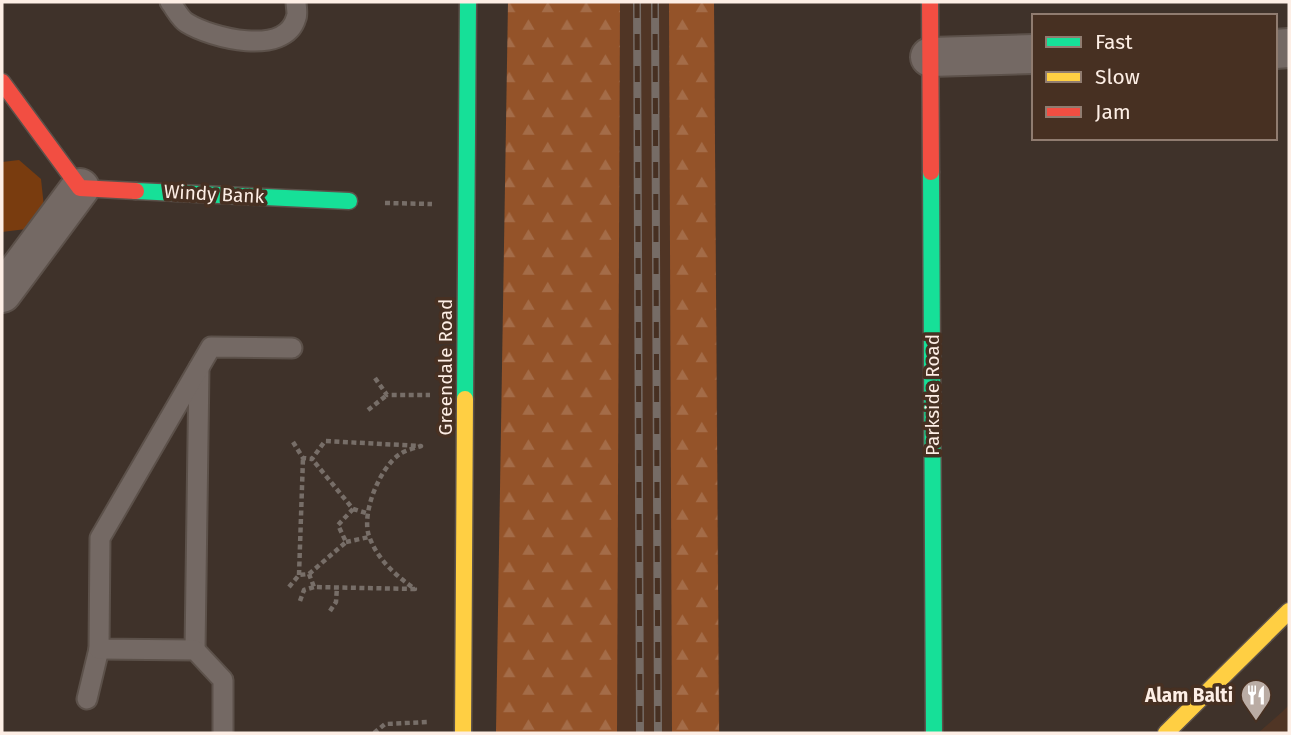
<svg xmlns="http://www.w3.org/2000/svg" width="1291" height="735" font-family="'Fira Sans',sans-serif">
	<defs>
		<pattern id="forest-firs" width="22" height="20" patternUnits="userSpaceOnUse" patternTransform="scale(1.75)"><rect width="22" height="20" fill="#945329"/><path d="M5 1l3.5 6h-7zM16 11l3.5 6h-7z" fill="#a46c48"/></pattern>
	</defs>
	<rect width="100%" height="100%" fill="#3f322a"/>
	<g fill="#503525">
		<path d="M515 2H714L720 733H500Z"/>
		<path d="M1289 705V733H1258L1282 712Z"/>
	</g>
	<path fill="#793c0f" d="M19 160 41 179 44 207 26 229 2 232V162Z"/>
	<g fill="url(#forest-firs)">
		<path d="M508 2H620L617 733H496Z"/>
		<path d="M669 2H714L719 733H672Z"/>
	</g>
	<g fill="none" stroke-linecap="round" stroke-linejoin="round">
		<g stroke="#5c514a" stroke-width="23">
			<g id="lane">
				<path d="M170 2C175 8 180 19 187 23 211 38 285 57 296 18 298 14 296 6 296 2"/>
				<path d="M195 650 199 368"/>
				<path d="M87 699 99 649"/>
				<path d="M223 733V680L195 650 99 649 100 538 211 347 292 348"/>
			</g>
		</g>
		<g stroke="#5c514a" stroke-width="42">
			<g id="street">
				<path d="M1275 49 1289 48"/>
				<path d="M930 57 1034 54"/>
				<path d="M2 293 80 188"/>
			</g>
		</g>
		<g stroke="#5c514a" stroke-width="19">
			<g id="fast">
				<path d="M931 172 934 733"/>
				<path d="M136 191 349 201"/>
				<path d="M465 399 468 2"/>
			</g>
		</g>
		<g stroke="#5c514a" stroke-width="19">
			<g id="slow">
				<path d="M463 733 465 399"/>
				<path d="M1166 733 1289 611"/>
			</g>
		</g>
		<g stroke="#5c514a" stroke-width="19">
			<g id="jam">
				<path d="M930 2 931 172"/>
				<path d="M2 82 80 188 136 191"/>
			</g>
		</g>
		<g stroke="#776e68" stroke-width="4.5" stroke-dasharray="5 3.5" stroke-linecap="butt">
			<path d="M385 203 432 204"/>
			<path d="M375 378 387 395H430"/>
			<path d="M368 410 387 395"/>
			<path d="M353 509 366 513"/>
			<path d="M346 542 369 537"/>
			<path d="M309 574 346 542 338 525 353 509 312 459"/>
			<path d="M299 575 303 458"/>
			<path d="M289 587 299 575 309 574 314 587 415 589C396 576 377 559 369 536 361 513 380 467 400 454 406 450 415 448 421 446L325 441 312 459 303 458 293 442"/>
			<path d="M300 601 304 590 314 587"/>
			<path d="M330 611 336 602 337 587"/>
			<path d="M374 733 385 724 429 722"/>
		</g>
		<use href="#lane" stroke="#746964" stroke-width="19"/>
		<use href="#street" stroke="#746964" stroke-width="38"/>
		<use href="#fast" stroke="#16e098" stroke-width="16"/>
		<use href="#slow" stroke="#ffcf43" stroke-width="16"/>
		<use href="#jam" stroke="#f24e42" stroke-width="16"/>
		<g stroke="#766c66" stroke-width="8">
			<g id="rail">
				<path d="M637 2 640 733"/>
				<path d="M655 2 658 733"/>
			</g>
		</g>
		<use href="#rail" stroke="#473022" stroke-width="5" stroke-dasharray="16" stroke-linecap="butt"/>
	</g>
	<defs>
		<g id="restaurant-pin" transform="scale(1.575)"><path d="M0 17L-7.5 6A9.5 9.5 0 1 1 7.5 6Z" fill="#baaca4" stroke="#473022"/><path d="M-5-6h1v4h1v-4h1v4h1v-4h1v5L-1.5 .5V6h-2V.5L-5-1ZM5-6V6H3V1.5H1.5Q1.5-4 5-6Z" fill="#fff"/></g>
	</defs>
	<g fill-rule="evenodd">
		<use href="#restaurant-pin" x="1256" y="695"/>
	</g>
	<g text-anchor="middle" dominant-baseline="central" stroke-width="7" stroke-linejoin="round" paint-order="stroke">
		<g font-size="19" fill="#fdeee5" stroke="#473022">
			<text transform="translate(214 194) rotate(3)">Windy Bank</text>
			<text transform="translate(445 367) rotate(-90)">Greendale Road</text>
			<text transform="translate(932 395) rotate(-90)">Parkside Road</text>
		</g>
		<g font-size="19" font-weight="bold" fill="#fdeee5" stroke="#473022" text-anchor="end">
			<text x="1233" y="695">Alam Balti</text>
		</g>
	</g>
	<rect width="1291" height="735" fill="none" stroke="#fdeee5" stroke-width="7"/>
	<rect x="1032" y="14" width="245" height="126" fill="#473022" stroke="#907c70" stroke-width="2"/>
	<rect x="1046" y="37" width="35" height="10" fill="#16e098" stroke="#907c70" stroke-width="2"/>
	<text x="1095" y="49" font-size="21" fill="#fdeee5">Fast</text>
	<rect x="1046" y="72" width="35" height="10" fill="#ffcf43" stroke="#907c70" stroke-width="2"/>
	<text x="1095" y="84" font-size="21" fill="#fdeee5">Slow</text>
	<rect x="1046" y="107" width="35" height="10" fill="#f24e42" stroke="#907c70" stroke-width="2"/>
	<text x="1095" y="119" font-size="21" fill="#fdeee5">Jam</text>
</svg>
